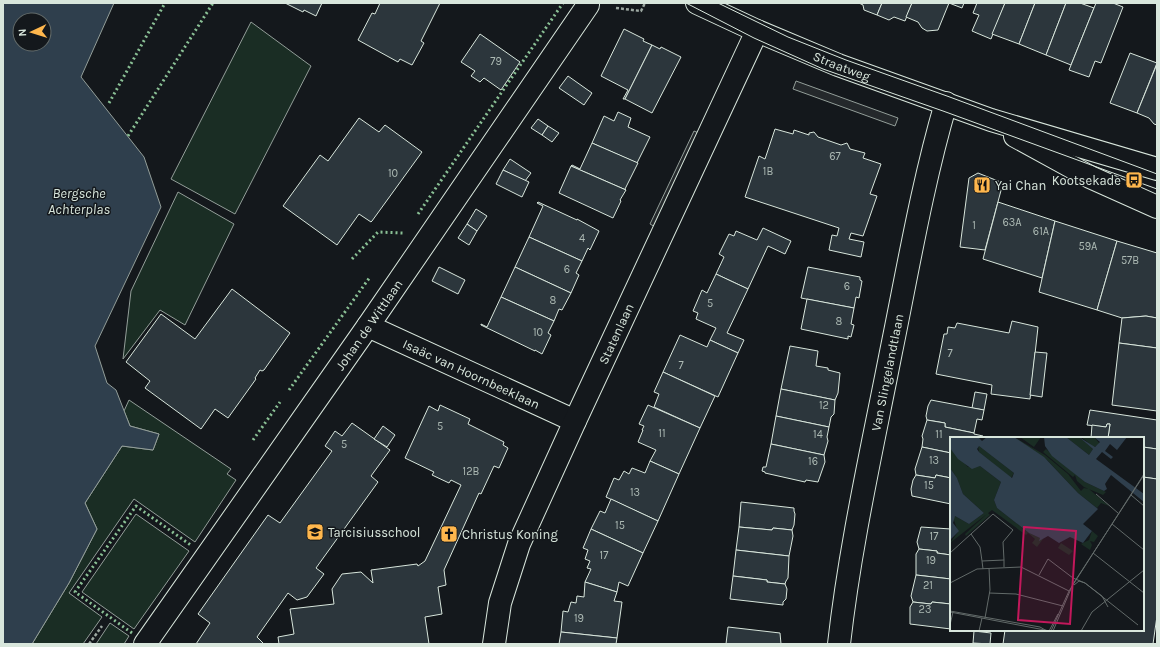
<svg xmlns="http://www.w3.org/2000/svg" width="1160" height="647" font-family="Karla,sans-serif">
	<rect width="100%" height="100%" fill="#14181c"/>
	<g fill="#1a2d24" stroke="#939e99">
		<path d="M251 22 311 66 235 214 171 179Z"/>
		<path d="M178 192 234 224 185 325 160 310 123 359 131 291Z"/>
		<path d="M129 400 231 469 227 474 236 480 195 542 134 499 69 593 102 617 83 644H32L69 583 97 529 85 503 122 446 153 450 159 434 130 426 124 411Z"/>
		<path d="M136 514 189 551 134 629 82 592Z"/>
		<path d="M110 623 129 636 124 644H96Z"/>
	</g>
	<g fill="#24282b" stroke="#939e99">
		<path d="M796 81 898 118 895 126 793 89Z"/>
		<path d="M694 131 701 134 657 228 650 224Z"/>
	</g>
	<path fill="#2f3f4d" stroke="#939e99" fill-rule="evenodd" d="M3 3H114L81 77 144 157 161 207 95 346 107 383 116 390 130 426 159 434 153 450 122 446 85 503 97 529 69 583 32 644H3ZM20 20H44V44H20Z"/>
	<g fill="#2c363c" stroke="#d8e6dc">
		<path d="M285 3H322L316 16 304 10 303 12Z"/>
		<path d="M380 3H440L421 41 424 43 412 65 400 59 398 62 358 40 372 13 375 14Z"/>
		<path d="M859 3H882L877 15 864 10 863 5Z"/>
		<path d="M882 3H912L905 21 894 17 889 20 877 15Z"/>
		<path d="M912 3H964L962 8 949 3 938 30 927 31 922 28 918 22 906 17Z"/>
		<path d="M977 3H1005L991 39 972 31 979 15 973 13Z"/>
		<path d="M1005 3H1035L1019 44 992 34Z"/>
		<path d="M1035 3H1066L1046 55 1019 44Z"/>
		<path d="M1066 3H1080L1094 8 1071 65 1046 55Z"/>
		<path d="M1096 3H1113L1123 7 1101 63 1095 61 1089 77 1069 70Z"/>
		<path d="M624 29 644 39 643 41 652 45 625 99H623L628 90 601 76Z"/>
		<path d="M480 34 520 62 501 90 484 78 480 82 471 76 475 71 461 62Z"/>
		<path d="M652 45 660 49 661 47 681 57 652 113 625 99Z"/>
		<path d="M1130 53 1157 63 1137 113 1110 103Z"/>
		<path d="M1157 64V125L1154 124 1149 118 1137 113Z"/>
		<path d="M568 76 592 93 584 105 559 88Z"/>
		<path d="M618 112 631 118 628 127 650 137 637 163 592 143 604 116 614 121Z"/>
		<path d="M359 118 379 132 385 125 422 152 372 221 371 222 359 214 337 245 283 206 320 155 328 161Z"/>
		<path d="M538 119 548 126 542 135 531 128Z"/>
		<path d="M548 126 559 133 552 142 542 135Z"/>
		<path d="M775 129 793 134 794 130 809 135V133L814 132 818 137 841 145 847 143 850 149 865 153 863 158 881 164 870 194 877 196 863 236 851 233 849 239 864 242 861 257 829 250 832 235 837 236 839 228 745 197 759 156 765 159Z"/>
		<path d="M592 143 638 163 625 189 626 190 571 166 572 165 580 169Z"/>
		<path d="M510 159 531 173 525 181 503 170Z"/>
		<path d="M571 166 626 190 620 200 621 201 613 218 559 193Z"/>
		<path d="M503 170 529 182 522 197 496 184Z"/>
		<path d="M978 173 1003 183 985 250 960 247 969 178Z"/>
		<path d="M538 202 577 220V219L599 231 590 250 588 248 582 261 529 237 543 206 537 203Z"/>
		<path d="M998 202 1055 221 1042 278 983 259Z"/>
		<path d="M476 209 487 216 477 231 467 224Z"/>
		<path d="M1055 221 1117 241 1097 310 1039 292Z"/>
		<path d="M467 224 477 231 469 245 458 238Z"/>
		<path d="M763 228 791 241 785 254 768 246 748 289 716 274 724 257 719 254 729 234 734 236 736 231 757 240Z"/>
		<path d="M529 237 582 261 576 273 579 275 571 293 515 267Z"/>
		<path d="M1117 241 1157 253V318L1146 316 1122 318 1097 310Z"/>
		<path d="M439 267 465 280 458 294 432 281Z"/>
		<path d="M515 267 571 293 562 310 559 309 554 321 501 297Z"/>
		<path d="M808 267 860 277V280L862 281 859 298 856 297 854 308 801 298Z"/>
		<path d="M716 274 748 289 727 333 744 340 738 353 710 340 716 328 696 319 698 313 693 311 702 290 707 293Z"/>
		<path d="M232 289 290 333 264 370 262 371 260 370 255 378 256 379 228 418 215 409 201 429 145 388 150 381 126 362 161 314 195 339Z"/>
		<path d="M501 297 554 321 548 333 551 335 542 354 535 350V351L481 325V324L487 327Z"/>
		<path d="M807 299 854 308 851 324 854 325 851 337 848 336V339L801 329Z"/>
		<path d="M1146 316 1157 318V348L1119 343 1122 318Z"/>
		<path d="M1012 321 1038 327 1030 399 991 394 992 385 936 374 944 334H947L948 327 955 328 957 323 1009 333Z"/>
		<path d="M680 335 707 347 710 340 738 353 718 397 663 372Z"/>
		<path d="M1119 343 1157 348V411L1112 405Z"/>
		<path d="M790 346 818 351 816 366 828 368V370L840 373 838 393 835 400 781 389Z"/>
		<path d="M1035 352 1047 353 1042 397 1030 395Z"/>
		<path d="M663 372 715 396 700 428 654 407 659 394 654 392Z"/>
		<path d="M781 389 835 400 834 414 831 417 829 427 776 416Z"/>
		<path d="M975 392 987 394 984 410 972 408Z"/>
		<path d="M931 400 984 410 982 420 977 419 974 433 945 427V423L927 420 926 416 928 406Z"/>
		<path d="M440 405 470 419 468 424 504 442 503 445 508 448 499 468 494 466 481 494 479 493 444 570 446 585 438 587 442 614 425 617 429 644H279L278 637 294 634 290 609 334 604 332 589 342 574 361 572 373 583 371 570 417 564 418 566 425 561 461 485 451 480 449 483 432 475 434 472 405 458 429 406 438 411Z"/>
		<path d="M648 405 700 428 679 474 650 461 656 450 638 442 643 430H642L644 426 639 424Z"/>
		<path d="M1090 410 1157 420V449L1143 447V438H1108L1110 424H1107L1106 427 1087 425Z"/>
		<path d="M776 416 829 427 827 437 828 441 824 455 771 444Z"/>
		<path d="M927 420 945 423V427L974 433V434L983 436 982 438H951V453L922 447 923 439 922 436Z"/>
		<path d="M352 423 390 450 371 476 378 482 316 568 324 574 307 597 297 600 288 593 257 637 263 643 262 644H196L210 623 198 614 268 515 280 523 332 451 325 446 335 431 342 436Z"/>
		<path d="M1107 424H1110L1108 438H1091L1092 425 1106 427Z"/>
		<path d="M383 426 395 435 387 447 374 439Z"/>
		<path d="M771 444 824 455 825 462 818 482 806 480 805 482 765 473V472L762 471 763 467H766Z"/>
		<path d="M922 447 951 453V478L936 475 935 478 916 475 915 469Z"/>
		<path d="M1143 447 1157 449V479L1143 477Z"/>
		<path d="M650 461 679 474 658 521 606 497 614 478 619 480 624 471 629 474 632 468 645 473Z"/>
		<path d="M916 475 935 478 936 475 951 478V504L912 496 911 489 913 480Z"/>
		<path d="M1143 477 1157 479V616L1153 644H1003L1005 630H1143Z"/>
		<path d="M611 499 658 521 643 553 591 529 600 511 605 513Z"/>
		<path d="M741 502 794 508V511L795 514 794 525 792 530 773 528 772 530 739 527Z"/>
		<path d="M739 527 772 530 773 528 792 530 793 536 789 556 736 550Z"/>
		<path d="M921 527 951 529V555L937 553V551L919 549 917 542Z"/>
		<path d="M591 529 643 553 628 586 619 582 617 592 585 582 591 569 587 568 590 561 585 559 588 550 583 548Z"/>
		<path d="M919 549 937 551V553L951 555V579L916 575V554Z"/>
		<path d="M736 550 789 556 788 578 786 581 785 584 767 582V580L733 576Z"/>
		<path d="M916 575 951 579V604L932 602 931 604 913 602 911 596Z"/>
		<path d="M733 576 767 580V582L785 584 787 589 786 599 783 602V605L730 599Z"/>
		<path d="M585 582 617 592 614 601 622 602 617 638 561 632 563 611 568 612 571 602 576 603 577 596 584 597Z"/>
		<path d="M913 602 931 604 932 602 951 604V629L910 624V607Z"/>
		<path d="M728 627 780 633 781 644H726Z"/>
		<path d="M974 631 991 633 990 644 973 643Z"/>
		<path d="M561 632 617 638 616 644H559Z"/>
	</g>
	<g fill="none" stroke-linecap="round" stroke-linejoin="round">
		<g stroke="#d8e6dc" stroke-width="24">
			<g id="street">
				<path id="s1" d="M368 326 575 421"/>
				<path id="s2" d="M145 644 368 326 588 5V3"/>
				<path id="s3" d="M494 644 500 603 519 544 575 421 757 31"/>
				<path id="s4" d="M839 644C850 546 872 449 891 352 908 269 922 185 946 103"/>
			</g>
		</g>
		<g stroke="#d8e6dc" stroke-width="24">
			<g id="secondary">
				<path id="s5" d="M697 3 757 31 838 65 991 120 1157 169"/>
				<path d="M1015 136 1090 177 1157 207"/>
			</g>
		</g>
		<g stroke="#9da8a2" stroke-width="2.5" stroke-dasharray="3 2" stroke-linecap="butt">
			<path d="M616 8 641 11 645 3"/>
			<path d="M89 644 102 626"/>
		</g>
		<use href="#street" stroke="#14181c" stroke-width="22"/>
		<use href="#secondary" stroke="#14181c" stroke-width="22"/>
		<g stroke="#d8e6dc" stroke-width="1">
			<path d="M686 3 754 38 823 69 943 111 1157 189"/>
			<path d="M718 3 788 37 846 60 947 96 1157 174"/>
		</g>
		<g stroke="#8ac095" stroke-width="3" stroke-dasharray="2 3" stroke-linecap="butt">
			<path d="M109 103 165 3"/>
			<path d="M128 136 213 3"/>
			<path d="M418 214 563 3"/>
			<path d="M352 259 378 232 403 233"/>
			<path d="M289 390 370 277"/>
			<path d="M253 440 280 402"/>
			<path d="M132 633 75 592 136 506 192 546"/>
		</g>
	</g>
	<defs>
		<g id="bus-square" transform="scale(0.9)"><rect x="-9" y="-9" width="18" height="18" rx="4" fill="#ffb74d" stroke="#14181c"/><path d="M-5-6H5V4H4V6H2V4H-2V6H-4V4H-5ZM-3.5-4V0h7V-4ZM-3.5 1.2v1.5H-2V1.2ZM2 1.2v1.5H3.5V1.2Z" fill="#111"/></g>
		<g id="restaurant-square" transform="scale(0.9)"><rect x="-9" y="-9" width="18" height="18" rx="4" fill="#ffb74d" stroke="#14181c"/><path d="M-5-6h1v4h1v-4h1v4h1v-4h1v5L-1.5 .5V6h-2V.5L-5-1ZM5-6V6H3V1.5H1.5Q1.5-4 5-6Z" fill="#111"/></g>
		<g id="school-square" transform="scale(0.9)"><rect x="-9" y="-9" width="18" height="18" rx="4" fill="#ffb74d" stroke="#14181c"/><path d="M0-5L7-2L0 1L-7-2ZM-4 1L0 2.5L4 1V4Q0 6-4 4Z" fill="#111"/></g>
		<g id="church-square" transform="scale(0.9)"><rect x="-9" y="-9" width="18" height="18" rx="4" fill="#ffb74d" stroke="#14181c"/><path d="M-1.2-6h2.4v3.5h3.3v2.4h-3.3V6h-2.4V-.1h-3.3v-2.4h3.3Z" fill="#111"/></g>
	</defs>
	<g fill-rule="evenodd">
		<use href="#bus-square" x="1134" y="180"/>
		<use href="#restaurant-square" x="982" y="185"/>
		<use href="#school-square" x="315" y="532"/>
		<use href="#church-square" x="449" y="534"/>
	</g>
	<g text-anchor="middle" dominant-baseline="central" stroke-width="3" stroke-linejoin="round" paint-order="stroke">
		<g font-size="11" fill="#adbab4">
			<text x="496" y="61">79</text>
			<text x="835" y="156">67</text>
			<text x="768" y="171">1B</text>
			<text x="393" y="173">10</text>
			<text x="1012" y="222">63A</text>
			<text x="974" y="225">1</text>
			<text x="1041" y="231">61A</text>
			<text x="582" y="238">4</text>
			<text x="1088" y="246">59A</text>
			<text x="1130" y="260">57B</text>
			<text x="567" y="269">6</text>
			<text x="847" y="286">6</text>
			<text x="553" y="300">8</text>
			<text x="710" y="303">5</text>
			<text x="839" y="321">8</text>
			<text x="538" y="332">10</text>
			<text x="950" y="353">7</text>
			<text x="681" y="365">7</text>
			<text x="824" y="405">12</text>
			<text x="440" y="426">5</text>
			<text x="662" y="433">11</text>
			<text x="818" y="434">14</text>
			<text x="939" y="434">11</text>
			<text x="344" y="444">5</text>
			<text x="934" y="460">13</text>
			<text x="813" y="461">16</text>
			<text x="471" y="471">12B</text>
			<text x="929" y="485">15</text>
			<text x="635" y="492">13</text>
			<text x="620" y="525">15</text>
			<text x="934" y="536">17</text>
			<text x="604" y="555">17</text>
			<text x="931" y="560">19</text>
			<text x="928" y="585">21</text>
			<text x="925" y="609">23</text>
			<text x="579" y="618">19</text>
		</g>
		<g font-size="13" fill="#d8e6dc" stroke="#14181c">
			<text stroke="none"><textPath href="#s5" startOffset="158">Straatweg</textPath></text>
			<text stroke="none"><textPath href="#s2" startOffset="390">Johan de Wittlaan</textPath></text>
			<text stroke="none"><textPath href="#s3" startOffset="335">Statenlaan</textPath></text>
			<text stroke="none"><textPath href="#s1" startOffset="114">Isaäc van Hoornbeeklaan</textPath></text>
			<text stroke="none"><textPath href="#s4" startOffset="276">Van Slingelandtlaan</textPath></text>
		</g>
		<g font-size="13" fill="#d8e6dc" stroke="#14181c" text-anchor="start">
			<text x="1121" y="180" text-anchor="end">Kootsekade</text>
			<text x="995" y="185">Yai Chan</text>
			<text x="328" y="532">Tarcisiusschool</text>
			<text x="462" y="534">Christus Koning</text>
		</g>
		<g font-size="14" font-style="italic" fill="#d8e6dc" stroke="#14181c">
			<text x="79" y="193">Bergsche<tspan x="79" dy="16">Achterplas</tspan></text>
		</g>
	</g>
	<g transform="translate(950 437)">
		<rect width="194" height="194" fill="#14181c"/>
		<path d="M64 0 95 18 118 37 131 54 134 51 139 52 159 69 151 66 147 71 128 56 98 24ZM70 0H91L84 10ZM116 0H129L143 12 139 18ZM131 0H144L150 7 144 10ZM28 8 64 36 61 41 29 15ZM0 11 18 30 30 29 51 45 44 63 47 71 79 96 93 102 87 110 82 106 85 102 78 96 76 98 42 73 0 106 8 95 3 80 5 79 19 87 34 76 13 57 7 41 0 31ZM96 12 135 45 156 55 153 58 134 50 127 44 125 38 123 40 93 15ZM38 76 40 78 16 99 15 97ZM142 94 148 99 144 105 140 104 142 108 140 113 131 107 139 103ZM111 106 123 114 119 118 108 111Z" fill="#1a2d24"/>
		<path d="M0 0H28L32 4 37 0H64L94 20 128 56 148 72 133 87 142 94 133 106 120 100 109 106 98 99 89 104 90 101 79 96 47 71 44 63 51 45 30 29 22 32 8 22 0 11ZM29 9 64 36 62 41 29 15 27 12ZM94 0H116L139 18 143 12 129 0 145 10 150 5 144 0H177L167 13 160 7 155 14 163 20 161 22 152 15 146 22 194 57V65L161 38 155 47 157 52 154 54 135 45 102 19 95 9ZM0 31 7 41 13 57 34 76 19 87 5 79 3 86 9 94 0 103Z" fill="#2f3f4d" fill-rule="evenodd"/>
		<path fill="none" stroke="#626a69" stroke-width="1" d="M146 57 168 76M181 58 194 69M162 87 194 113M21 97 30 110 32 124M0 116 43 77 63 93 53 105 54 123M143 116 194 156M33 132 32 124 54 123V130M89 138 98 122 123 141 135 146 188 188M0 146 27 132 71 130 119 154M124 148 129 144 135 146 152 159 158 170M39 156 66 157 113 169M0 174 90 190 97 194M0 175 100 194M35 181 40 153 39 131M0 188 3 175M29 194 32 181M99 194 108 177M101 194 119 154 194 37M103 194 123 147 194 38M131 194 142 175 194 133"/>
		<path fill="#c2185b" fill-opacity="0.15" stroke="#c2185b" stroke-width="2" d="M74 90 126 94 120 187 68 183Z"/>
		<rect width="194" height="194" fill="none" stroke="#d8e6dc" stroke-width="2"/>
	</g>
	<rect width="1160" height="647" fill="none" stroke="#d8e6dc" stroke-width="8"/>
	<g transform="translate(32 32) rotate(266)"><circle r="19" fill="#14181c" stroke="#626a69"/>
	<path d="M0-3L7 15L0 10L-7 15Z" fill="#ffb74d"/>
	<text y="-6" font-size="11" font-weight="bold" text-anchor="middle" fill="#d8e6dc">N</text>
	</g>
</svg>
